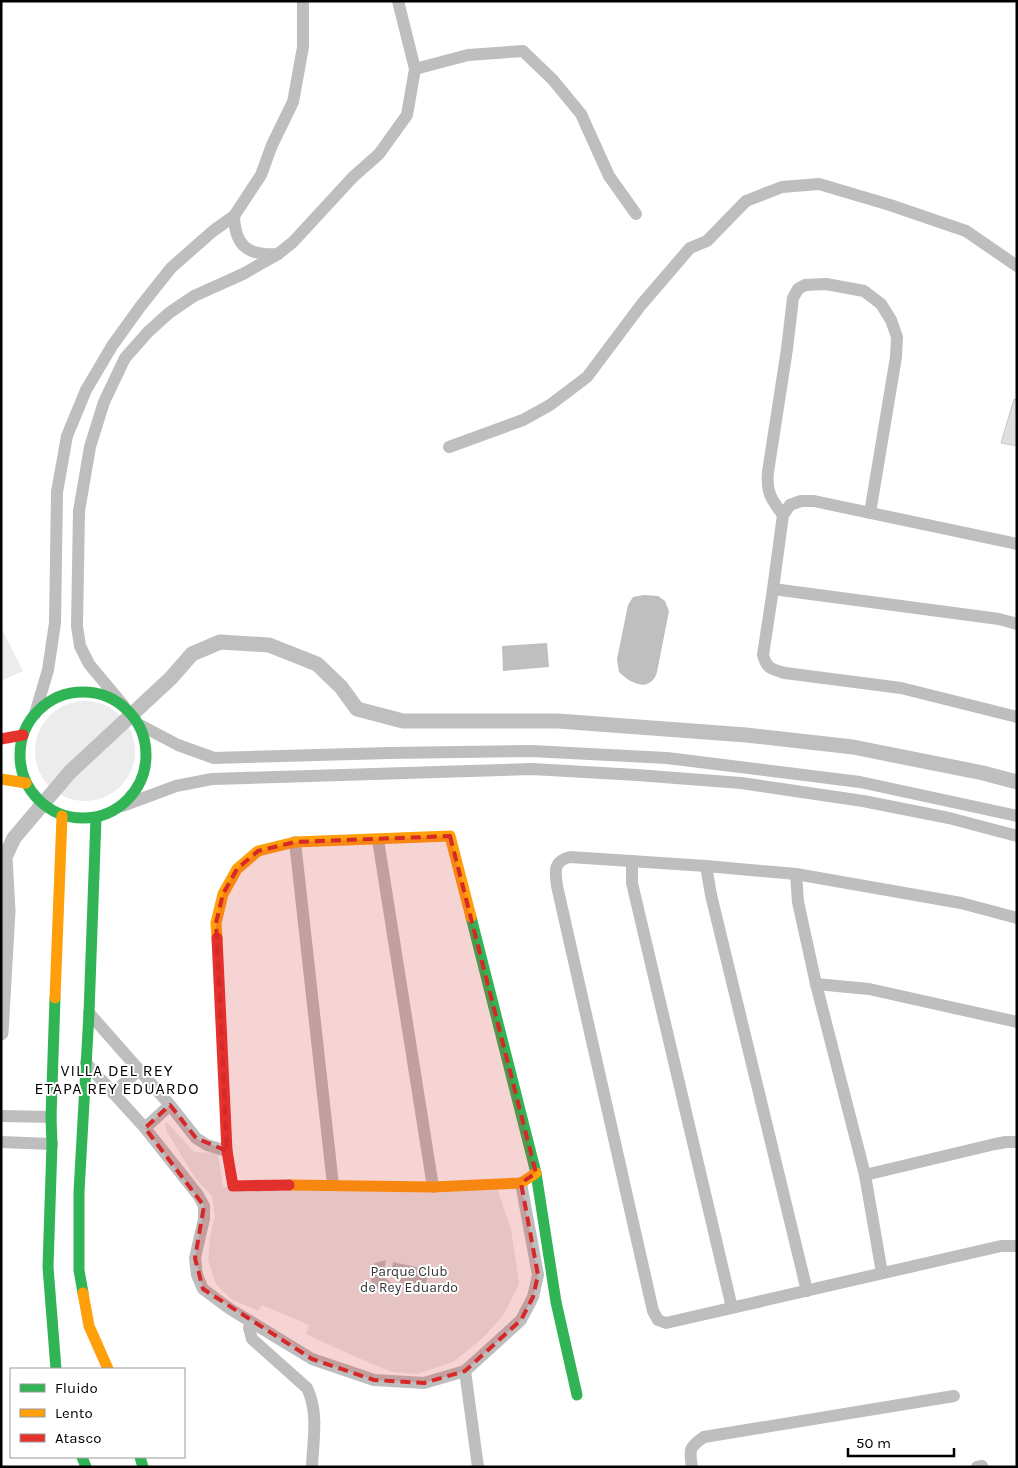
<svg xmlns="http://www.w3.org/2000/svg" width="1018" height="1468" font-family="Karla,sans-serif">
	<rect width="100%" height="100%" fill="#fff"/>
	<g fill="#ececec">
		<path d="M1 627 23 671 1 681Z"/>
		<circle cx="85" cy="751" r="50"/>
		<path d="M167 1122 194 1152 218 1153 223 1187 496 1186 511 1229 519 1284 504 1314 483 1338 453 1362 417 1374 392 1372 349 1354 306 1334 309 1325 262 1305 258 1311 231 1299 216 1284 208 1260 210 1237 215 1216 212 1196 195 1178 167 1132 165 1124Z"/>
	</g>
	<g fill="#bfbfbf">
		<path d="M644 595 658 596 665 601 669 611 657 672C656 675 655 678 653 680 643 691 627 680 619 672L617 659 628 605 633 597Z"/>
		<path d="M547 643 549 667 503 671 502 646Z"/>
		<path d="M386 1260 383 1276 396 1287 385 1293C371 1286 366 1277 375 1263Z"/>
		<path d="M393 1262 430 1270 424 1289 403 1285 391 1274Z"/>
	</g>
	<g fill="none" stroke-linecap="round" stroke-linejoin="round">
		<path stroke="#bfbfbf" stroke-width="15" d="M1 1033 8 911 5 857 14 838 70 772 171 678 192 654 220 642 269 645 317 664 341 687 357 709 403 721H558L746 735 853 747 983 773 1017 782"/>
	</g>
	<path fill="#dfdfdf" stroke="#c7c7c7" d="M1014 399 1017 400V446L1001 443Z"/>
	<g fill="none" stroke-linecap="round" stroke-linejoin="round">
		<g stroke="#bebebe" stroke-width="12">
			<path d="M415 69 468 55 523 51 553 80 581 114 609 176 636 214"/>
			<path d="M234 216C235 246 248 256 278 254"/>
			<path d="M449 447 523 420 550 405 587 377 641 305 690 248 707 241 746 201 782 187 819 184 890 205 966 231 1017 266"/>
			<path d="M783 515C771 499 766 492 768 472L787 349 793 298 798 289 805 285 826 284 864 291 881 304 891 320 897 337 896 357 870 513"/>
			<path d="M1017 544 814 501H801L790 505 783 515 773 589 763 655C767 669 771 669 785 673L901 688 1017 717"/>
			<path d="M773 589 999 619 1017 624"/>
			<path d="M124 706 89 664 80 646 77 626 79 511 90 447 104 402 125 358 148 332 169 313 194 296 243 274 278 254 293 242 353 177 379 154 407 115 415 69 398 1"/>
			<path d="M35 714 48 670 55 623 57 492 67 436 86 390 112 346 140 307 171 268 213 231 234 216 261 175 272 145 293 102 303 47V1"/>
			<path d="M140 725 178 745 214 758 389 753 531 751 667 758 860 782 1017 816"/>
			<path d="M122 806 176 786 212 779 532 769 637 775 741 783 863 801 949 818 1017 836"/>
			<path d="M378 840 433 1187"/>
			<path d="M295 842 333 1185"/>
			<path d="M632 861V883L732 1308"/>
			<path d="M706 866 711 895 807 1291"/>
			<path d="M796 874 798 902 816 984 865 1175 882 1273"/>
			<path d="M1017 918 961 903 796 874 706 866 570 857C553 861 555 871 557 886L653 1311 658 1320 666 1323 1001 1246H1017"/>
			<path d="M816 984 869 989 1017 1022"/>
			<path d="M89 1013 170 1105 196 1138 207 1145 227 1151"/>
			<path d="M86 1063 145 1128 198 1195 204 1206V1219L195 1258 197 1275 203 1289 230 1309 312 1359 374 1380 424 1383 465 1371 521 1320 533 1297 538 1275 521 1183"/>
			<path d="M113 1093 139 1070"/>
			<path d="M1 1116 51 1117"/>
			<path d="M145 1128 170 1105"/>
			<path d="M1 1142 52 1144"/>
			<path d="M865 1175 995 1144 1006 1142H1017"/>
			<path d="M251 1323 249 1328 252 1339 307 1388C319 1413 313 1440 312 1467"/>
			<path d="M465 1371 478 1467"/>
			<path d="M692 1467C689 1450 689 1447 704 1437L954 1396"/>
			<path d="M977 1467 982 1466"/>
		</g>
		<g stroke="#30b455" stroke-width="11">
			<circle cx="83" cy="755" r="63"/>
			<path d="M471 917 536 1173 556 1302 577 1395"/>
			<path d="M55 998 51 1117 52 1144 48 1267 56 1369"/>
			<path d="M83 1293 79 1270V1192L89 1013 96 818"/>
			<path d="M82 1457 86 1467"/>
			<path d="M140 1457 143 1467"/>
		</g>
		<g stroke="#ff9f0a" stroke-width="11">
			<path d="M1 779 26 783"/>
			<path d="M217 938 216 923 223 894 237 869 258 851 295 842 450 836 471 917"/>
			<path d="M55 998 62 816"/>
			<path d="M289 1185 433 1187 521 1183 536 1173"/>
			<path d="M83 1293 89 1326 108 1369"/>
		</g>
		<g stroke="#e5322d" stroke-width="11">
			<path d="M1 739 23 735"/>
			<path d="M217 938 227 1151 233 1186 289 1185"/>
		</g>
	</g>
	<path fill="#d62828" fill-opacity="0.2" stroke="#d62828" stroke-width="4" stroke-dasharray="10 6" stroke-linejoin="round" d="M450 836 536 1173 521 1183 538 1275 533 1297 521 1320 465 1371 424 1383 374 1380 312 1359 203 1289 195 1258 204 1206 145 1128 170 1105 196 1138 227 1151 216 923 223 894 237 869 258 851 295 842Z"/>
	<g text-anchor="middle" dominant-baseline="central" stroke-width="4" stroke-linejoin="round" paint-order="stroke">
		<g font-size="14" fill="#333" stroke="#fff">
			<text x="409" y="1271">Parque Club<tspan x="409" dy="16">de Rey Eduardo</tspan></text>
		</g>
		<g font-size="16" letter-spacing="1" fill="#000" stroke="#fff">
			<text x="117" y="1070">VILLA DEL REY<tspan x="117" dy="18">ETAPA REY EDUARDO</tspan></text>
		</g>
	</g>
	<rect width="1018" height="1468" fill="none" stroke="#000000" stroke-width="5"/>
	<rect x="10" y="1368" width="175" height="90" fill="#ffffff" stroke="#999999"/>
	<rect x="20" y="1384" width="25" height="8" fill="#30b455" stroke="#999999"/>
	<text x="55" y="1393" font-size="15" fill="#000000">Fluido</text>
	<rect x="20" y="1409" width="25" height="8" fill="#ff9f0a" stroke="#999999"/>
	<text x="55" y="1418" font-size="15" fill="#000000">Lento</text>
	<rect x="20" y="1434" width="25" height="8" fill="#e5322d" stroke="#999999"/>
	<text x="55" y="1443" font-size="15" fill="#000000">Atasco</text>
	<path d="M848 1448v8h106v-8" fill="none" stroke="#000000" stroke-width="2.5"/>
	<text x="856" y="1448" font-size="15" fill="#000000" stroke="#ffffff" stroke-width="4" paint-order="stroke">50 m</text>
</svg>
